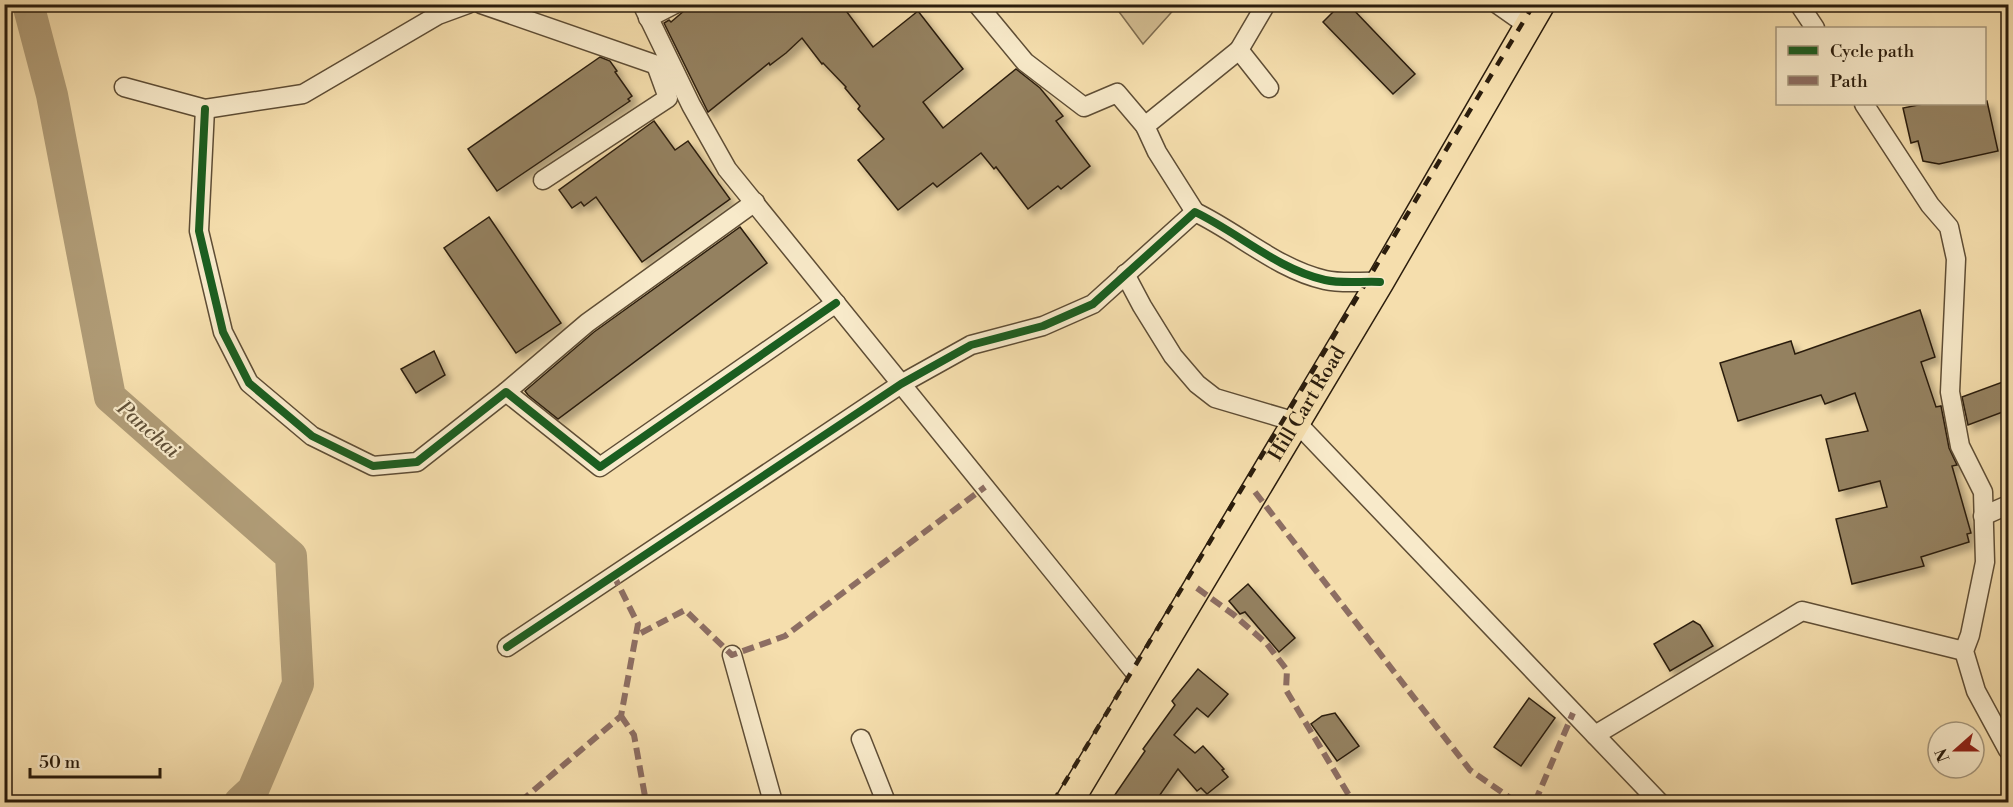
<svg xmlns="http://www.w3.org/2000/svg" width="2013" height="807" font-family="'Libre Bodoni',serif">
	<defs>
		<filter id="shadow"><feDropShadow dx="5.5" dy="5.5" stdDeviation="3" flood-color="#0004"/></filter>
	</defs>
	<rect width="100%" height="100%" fill="#f5dead"/>
	<filter id="stains"><feTurbulence type="fractalNoise" baseFrequency=".00333" numOctaves="4"/><feColorMatrix values="0 0 0 0 .2 0 0 0 0 .09 0 0 0 0 .02 0 0 0 .5 -.17"/></filter>
	<radialGradient id="worn" r=".72"><stop offset=".6" stop-color="#630" stop-opacity="0"/><stop offset="1" stop-color="#630" stop-opacity=".3"/></radialGradient>
	<path fill="#d3bd92" stroke="#7f6d50" stroke-width="1.5" d="M1114 5H1178L1143 44Z"/>
	<g fill="none" stroke-linecap="round" stroke-linejoin="round">
		<path stroke="#b09c77" stroke-width="32" d="M28 4 52 95 110 397 291 556 298 684 253 790 240 802"/>
	</g>
	<g fill="#948160" stroke="#2b1d0d" stroke-width="1.5" filter="url(#shadow)">
		<path d="M692 4H841L873 47 918 11 963 69 923 102 943 128 1016 69 1040 88 1063 116 1056 121 1090 166 1061 189 1058 186 1028 209 996 167 994 169 981 153 937 187 933 183 898 210 858 160 884 139 858 109 860 106 845 88 846 87 823 63 822 64 802 38 786 53 770 65 769 63 708 112 664 23 669 20 671 22Z"/>
		<path d="M1341 4H1348L1415 74 1393 94 1323 22Z"/>
		<path d="M600 57 610 61 617 71 615 72 632 96 628 99 630 101 497 191 468 149Z"/>
		<path d="M1984 101H1987L1998 151 1939 164 1923 161 1918 141 1911 143 1903 108 1923 104H1984Z"/>
		<path d="M654 121 675 150 688 141 730 199 642 262 596 197 584 206 581 202 572 208 559 190Z"/>
		<path d="M489 217 561 323 516 353 444 248Z"/>
		<path d="M740 227 767 263 558 419 528 395 525 391 594 332Z"/>
		<path d="M1920 310 1935 357 1921 362 1936 407 1941 406 1949 448 1957 465 1952 466 1971 533 1967 534 1969 542 1921 557 1924 566 1852 584 1836 519 1887 507 1880 481 1839 491 1826 439 1868 431 1855 393 1825 404 1821 395 1738 421 1720 363 1791 341 1795 354Z"/>
		<path d="M434 351 445 375 416 393 401 369Z"/>
		<path d="M2008 380V410L1968 425 1962 397Z"/>
		<path d="M1248 584 1295 638 1279 652 1245 612 1240 614 1229 601Z"/>
		<path d="M1693 621 1700 625 1713 646 1670 671 1654 644Z"/>
		<path d="M1198 669 1228 694 1208 717 1197 708 1174 735 1195 753 1203 746 1224 769 1222 770 1228 777 1207 794 1201 788 1197 791 1178 769 1155 802H1110L1145 751 1143 749 1175 705 1172 701Z"/>
		<path d="M1529 698 1555 718 1521 766 1494 747Z"/>
		<path d="M1335 713 1359 746 1337 761 1311 724 1322 716Z"/>
	</g>
	<g fill="none" stroke-linecap="round" stroke-linejoin="round">
		<g stroke="#5e4d35" stroke-width="21">
			<g id="minor">
				<path d="M481 4 674 71"/>
				<path d="M642 4 691 105 727 169 1133 670 1144 677"/>
				<path d="M977 4 1025 62 1084 107 1117 93 1145 126 1239 50 1269 88"/>
				<path d="M1497 4 1524 23H1530"/>
				<path d="M1799 4 1815 28"/>
				<path d="M648 18 675 4"/>
				<path d="M1239 50 1266 4"/>
				<path d="M124 87 205 109 303 94 438 15 468 4"/>
				<path d="M1864 104 1930 205 1949 227 1956 259 1950 392 1960 446 1983 492 1985 562 1970 635 1964 651 1976 691 2008 750"/>
				<path d="M205 109 199 231 223 332 249 383 312 436 373 466 417 462 506 392 600 467 836 303"/>
				<path d="M1145 126 1157 152 1195 212"/>
				<path d="M543 180 668 98 656 65"/>
				<path d="M1125 274 1142 306 1173 356 1197 384 1215 398 1296 422 1659 802"/>
				<path d="M506 392 587 323 755 202"/>
				<path d="M1983 516 2008 505"/>
				<path d="M507 647 901 384 971 345 1043 326 1093 304 1195 212C1239 233 1277 269 1325 280 1342 284 1363 281 1380 282"/>
				<path d="M732 655 773 802"/>
				<path d="M1595 735 1802 611 1964 651"/>
				<path d="M861 739 886 802"/>
			</g>
		</g>
		<g stroke="#2b1d0d" stroke-width="30">
			<g id="highway">
				<path id="s1" d="M1069 802 1380 282 1541 4"/>
			</g>
		</g>
		<use href="#minor" stroke="#f8eaca" stroke-width="18"/>
		<use href="#highway" stroke="#f5dead" stroke-width="27"/>
		<path stroke="#2b1d0d" stroke-width="4.5" stroke-dasharray="10 10" stroke-linecap="butt" d="M1053 802 1534 4"/>
		<g stroke="#8d6e63" stroke-width="6" stroke-dasharray="12 6" stroke-linecap="butt">
			<path d="M1255 492 1470 770 1516 802"/>
			<path d="M1197 588 1234 615 1267 644 1287 670 1286 690 1353 802"/>
			<path d="M641 633 685 610 732 655 785 636 985 487"/>
			<path d="M621 716 634 735 646 802"/>
			<path d="M520 802 621 716 638 624 614 576"/>
			<path d="M1535 802 1573 713"/>
		</g>
		<g stroke="#f8eaca" stroke-width="11">
			<g id="cycleway">
				<path d="M205 109 199 231 223 332 249 383 312 436 373 466 417 462 506 392 600 467 836 303"/>
				<path d="M507 647 901 384 971 345 1043 326 1093 304 1195 212C1239 233 1277 269 1325 280 1342 284 1363 281 1380 282"/>
			</g>
		</g>
		<use href="#cycleway" stroke="#1b5e20" stroke-width="8"/>
	</g>
	<g text-anchor="middle" dominant-baseline="central" stroke-width="4.5" stroke-linejoin="round" paint-order="stroke">
		<g font-size="20" fill="#2b1d0d" stroke="#f8eaca">
			<text stroke="none"><textPath href="#s1" startOffset="464">Hill Cart Road</textPath></text>
		</g>
		<g font-size="21" font-style="italic" fill="#605037" stroke="#f8eaca">
			<text transform="translate(148 430) rotate(41)">Panchai</text>
		</g>
	</g>
	<rect width="2013" height="807" fill="none" stroke="#f5dead" stroke-width="24"/>
	<rect x="6" y="6" width="2001" height="795" fill="none" stroke="#2b1d0d" stroke-width="3"/>
	<rect x="12" y="12" width="1989" height="783" fill="none" stroke="#2b1d0d" stroke-width="1.5"/>
	<rect x="1776" y="27" width="210" height="78" fill="#f8eaca" stroke="#a6987e" stroke-width="1.5"/>
	<rect x="1788" y="46" width="30" height="9" fill="#1b5e20" stroke="#a6987e" stroke-width="1.5"/>
	<text x="1830" y="57" font-size="18" fill="#2b1d0d">Cycle path</text>
	<rect x="1788" y="76" width="30" height="9" fill="#8d6e63" stroke="#a6987e" stroke-width="1.5"/>
	<text x="1830" y="87" font-size="18" fill="#2b1d0d">Path</text>
	<g transform="translate(1956 750) rotate(249)"><circle r="28" fill="#f8eaca" stroke="#a6987e" stroke-width="1.5"/>
	<path d="M0-4.5L10 22L0 15L-10 22Z" fill="#8f2418"/>
	<text y="-9" font-size="16" font-weight="bold" text-anchor="middle" fill="#2b1d0d">N</text>
	</g>
	<path d="M30 768v9h130v-9" fill="none" stroke="#2b1d0d" stroke-width="3"/>
	<text x="39" y="768" font-size="18" fill="#2b1d0d" stroke="#f8eaca" stroke-width="4.5" paint-order="stroke">50 m</text>
	<rect width="100%" height="100%" filter="url(#stains)"/>
	<rect width="100%" height="100%" fill="url(#worn)"/>
</svg>
